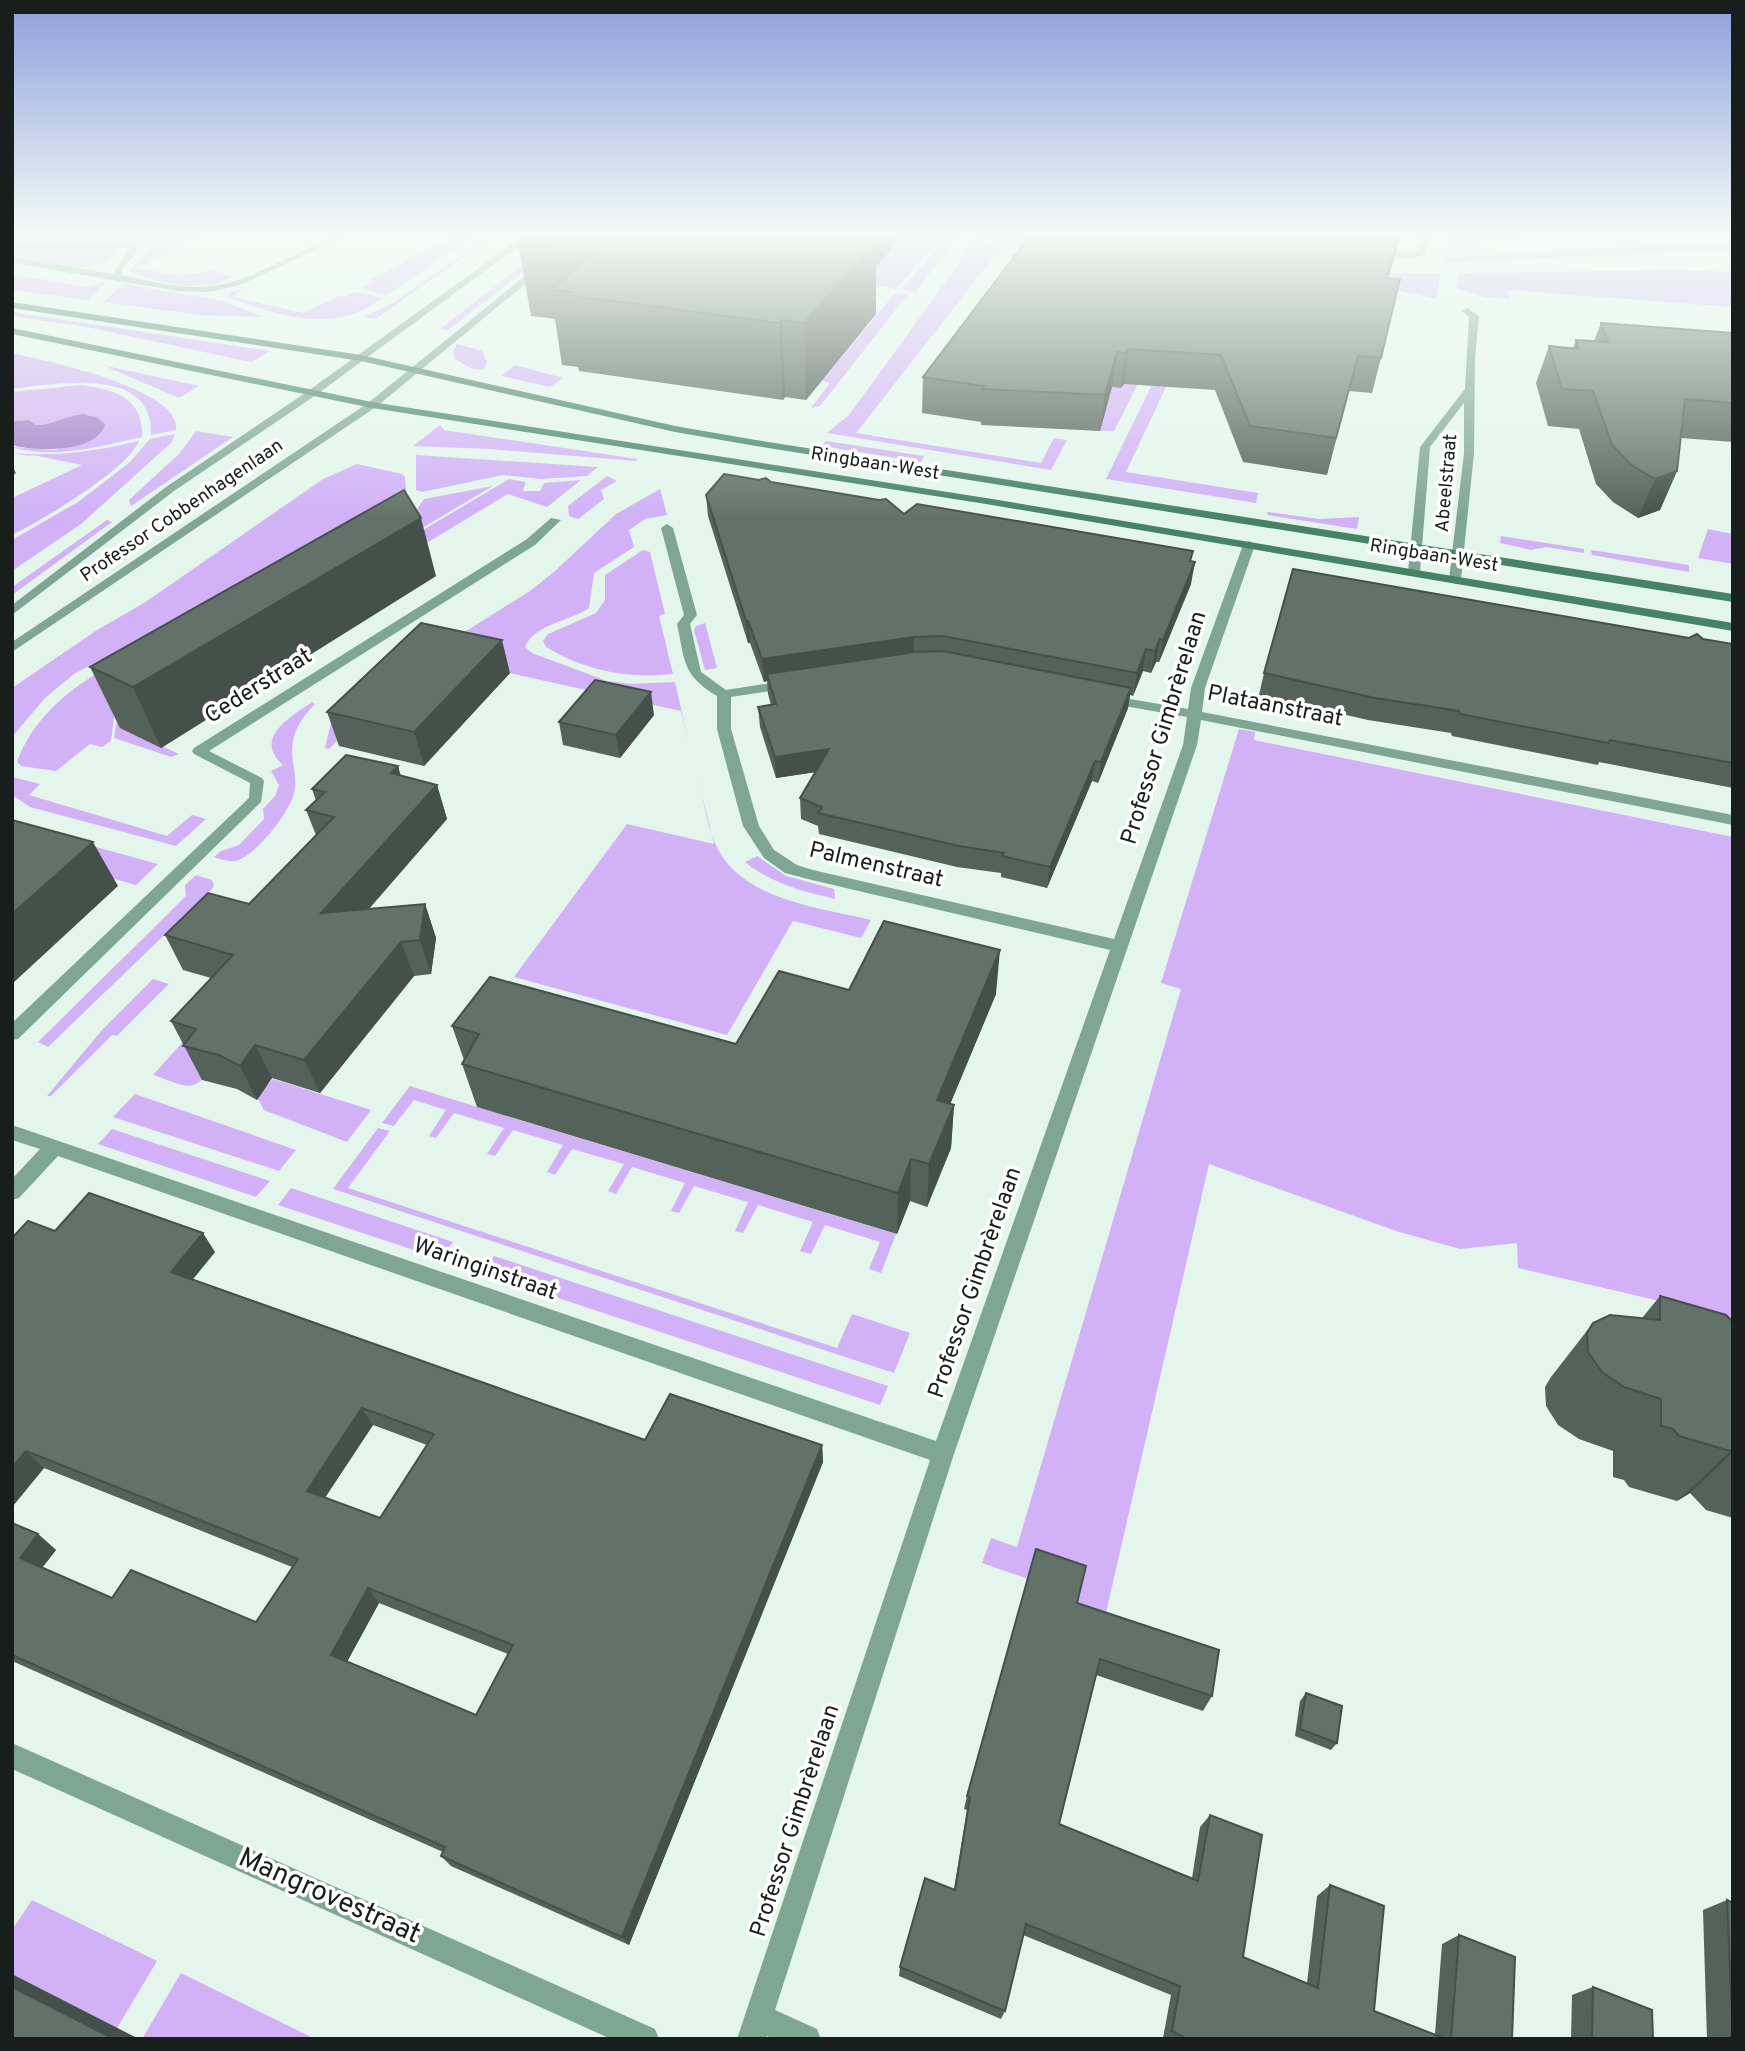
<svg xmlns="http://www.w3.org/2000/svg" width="1745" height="2051" font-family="Overpass,sans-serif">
	<rect width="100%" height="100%" fill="#e4f6ec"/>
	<g fill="#d2b1f7">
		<path d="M12 232H210L188 241 12 242Z"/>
		<path d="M428 232H479L387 295 361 289 371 283 366 282 453 237Z"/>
		<path d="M496 232H509L488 239 376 319 364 317 391 304Z"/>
		<path d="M575 232 448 330 440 329 564 233Z"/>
		<path d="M904 232H957L939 238 896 289 878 286 872 292 825 278 884 258Z"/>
		<path d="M978 232H993L986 242 1003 251 1102 268 996 254 856 433 1041 463 1054 438 1067 440 1051 470 827 433 849 415 953 272Z"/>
		<path d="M1000 232H1056L1040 253 1007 249 992 241Z"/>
		<path d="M1447 232H1517L1522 239 1445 243Z"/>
		<path d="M959 234 916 292 902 290 944 239Z"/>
		<path d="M1733 241V250L1449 262 1442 258Z"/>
		<path d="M159 246H179L137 268 181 276 213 270 233 277C204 292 159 285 129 271L150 249Z"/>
		<path d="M12 247H118L119 249C96 281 45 261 12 255Z"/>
		<path d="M1676 270 1733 272V307L1508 290 1509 299 1485 297 1456 288 1459 273Z"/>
		<path d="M1390 273H1441L1436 299 1387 288Z"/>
		<path d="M12 274 88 287 107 281 88 300 12 290Z"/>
		<path d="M123 284 223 301 263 317 200 315 104 302Z"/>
		<path d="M235 290H243L232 297 303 313 339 296 345 297 355 292 382 298C333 335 280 316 229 298L228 294Z"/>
		<path d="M895 293 908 294 820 406 811 408 830 383 822 381Z"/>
		<path d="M12 312 270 351 251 362 87 327 12 316Z"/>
		<path d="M457 344 482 351 487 362 483 370 472 369 455 359 453 351Z"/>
		<path d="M12 353C43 360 183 389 176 430L151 435C154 365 56 384 12 389Z"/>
		<path d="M1151 358 1114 431H1100L1112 387 1122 388 1133 367Z"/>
		<path d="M515 365 563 378 550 387 501 376Z"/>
		<path d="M111 367 199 386 179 398 109 368Z"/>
		<path d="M1173 372 1126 472 1258 493 1256 503 1106 479 1157 374Z"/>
		<path d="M81 385C114 389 144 398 142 437 101 446 53 460 12 447L55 450 94 437 91 415C70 413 55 426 35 425L30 420 12 421V392Z"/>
		<path d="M440 425 444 430 637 459 636 461 490 449 413 446Z"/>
		<path d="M196 431 233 437 131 506 129 500 179 454Z"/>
		<path d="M175 434 172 442 81 524 12 571V540L78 502 129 463 150 439Z"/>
		<path d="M139 441C127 470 42 520 12 535V498L82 465 33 455C27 457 18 454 12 453 56 457 96 451 139 441Z"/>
		<path d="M826 441 924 456 921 462 822 446Z"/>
		<path d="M416 455 598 467 587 476 541 479 503 475 422 492 416 490Z"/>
		<path d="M357 464 402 474 405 477 407 499 74 674 45 698 12 737V688L97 630 144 603 323 479Z"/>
		<path d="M607 476 617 481 601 490 604 499 578 519 569 516 568 506Z"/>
		<path d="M509 479 526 482 523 491H540L544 483 581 480 547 507 508 494 121 727 179 754 171 757 114 738 118 711Z"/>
		<path d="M493 486 115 710 111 741 102 747 90 744 56 771 21 766 17 762C30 724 63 694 96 674L409 521 424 499Z"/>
		<path d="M660 489 667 515 645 519 629 530 634 547 594 573 589 608C571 621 534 624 525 647L532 653 607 681 631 684 675 682 688 739 681 711 450 660 419 659 329 749 325 748 331 723 348 705 530 591 554 572 616 514Z"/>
		<path d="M1268 512 1319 519 1359 517 1357 529 1267 515Z"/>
		<path d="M107 520 112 522 12 595V587Z"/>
		<path d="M1708 529 1733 534V564L1698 558Z"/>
		<path d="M1501 536 1584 549V553L1546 547 1531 550 1500 543Z"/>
		<path d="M643 550 650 552 665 614 659 616 673 674C628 679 585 671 546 647L543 641 548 634 596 613 605 600V575Z"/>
		<path d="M1591 550 1689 565V572L1592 555Z"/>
		<path d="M705 623 717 668 705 670 694 630 696 626Z"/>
		<path d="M312 702 315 704C299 720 289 737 293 761 294 772 297 782 294 793 290 812 255 857 235 861 228 862 221 859 214 857L221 851 239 845 264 819 263 809 275 796 279 785 271 771 283 765C252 738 292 716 312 702Z"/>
		<path d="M1239 729 1255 732 1254 740 1733 837V1318L1518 1268 1517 1243 1460 1249 1396 1231 1209 1164 1094 1665 1045 1571 1031 1566 1028 1579 982 1563 991 1538 1017 1547 1181 989 1161 983Z"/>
		<path d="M12 777 40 784 29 795 167 836 192 815 206 819 176 846 30 807 12 795Z"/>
		<path d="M698 779C704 800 706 823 715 843 739 900 818 907 871 920L861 938 793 921 727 1035 514 977 627 824 714 844Z"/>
		<path d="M12 824 158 864 136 885 28 855Z"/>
		<path d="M757 856 786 876 834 889 835 899C802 891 772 884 745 862Z"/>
		<path d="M196 875 212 880 214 885 211 890 48 1047 38 1042 186 896 185 885Z"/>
		<path d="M153 979 169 984 117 1036 112 1035 51 1096H47L102 1030Z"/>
		<path d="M200 1023 218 1064C191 1095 189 1087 153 1075Z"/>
		<path d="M273 1079 371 1110 347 1142 264 1110 257 1097Z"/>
		<path d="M410 1086 477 1107 896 1234 881 1273 869 1269 880 1242 825 1225 811 1254 800 1251 813 1222 758 1205 743 1233 735 1231 748 1202 694 1186 679 1213 671 1211 685 1183 632 1167 616 1194 608 1191 624 1164 572 1149 555 1175 547 1172 563 1145 513 1130 495 1156 487 1154 504 1128 454 1113 436 1138 429 1136 446 1110 414 1100 394 1126 382 1123Z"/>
		<path d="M135 1094 296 1150 279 1171 113 1117Z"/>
		<path d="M378 1128 390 1131 348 1188 837 1348 852 1314 910 1333 894 1373 333 1189Z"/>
		<path d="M112 1129 270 1181 256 1197 98 1144Z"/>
		<path d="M291 1188 453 1242 441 1259 278 1205Z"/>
		<path d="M494 1256 888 1386 880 1405 859 1398 483 1273Z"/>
		<path d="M32 1900 157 1961 117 2028 12 1974V1930Z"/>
		<path d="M181 1973 315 2039H142Z"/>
	</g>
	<path fill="#a37fc9" d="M84 414 96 417 105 424C98 453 35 452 12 445V421L30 420 35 425C52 426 66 415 84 414Z"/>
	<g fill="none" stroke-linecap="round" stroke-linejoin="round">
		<g fill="#7fa693" fill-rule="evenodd">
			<path d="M341 232H351L243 284 210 292 179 291 12 263V257L113 274 129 248H12V242L127 241 136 245 137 252 123 268 121 275C151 281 181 290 212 286 249 282 305 248 341 232Z"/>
			<path d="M1422 232H1430L1425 255 1410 259 1370 253 1374 250 1410 253 1418 251Z"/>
			<path d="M1467 308 1479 316 1475 359 1474 453 1461 579 1455 583 1449 579 1464 453V403L1430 447 1420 572 1414 576 1408 572 1420 447 1465 389 1469 317 1462 311Z"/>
			<path d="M551 518 561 520 535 545 209 751 262 778 264 781 261 802 18 1039 12 1040V1023L249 798 250 783 194 754 192 751 194 748 527 539Z"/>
			<path d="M667 524 673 528 697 615 690 624 701 672 726 690 790 680 797 684 790 688 731 697V729L759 826 774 850 797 865 813 870 1114 939 1183 745 1187 717 1107 703 1100 699 1107 695 1188 709 1191 688 1243 545 1249 541 1255 545 1205 688 1202 712 1733 815V825L1201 720 1197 745 954 1454 775 2010 817 2029 821 2039H773L767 2036 766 2039H737L930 1460 58 1156 19 1198 12 1200V1179L40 1149 12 1140V1125L936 1441 1110 950 812 880 785 873 764 858 743 826 717 729V696C682 675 685 661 677 624L684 615 661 528Z"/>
			<path d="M12 1743 655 2029 659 2039H611L12 1769Z"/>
		</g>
		<g fill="#7fa693" fill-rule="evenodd">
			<path d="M529 232H538L316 395 174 491 12 615V605L166 487 308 391Z"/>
			<path d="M540 264 547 266 376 407 12 652V642L368 403Z"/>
		</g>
		<g fill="#458266" fill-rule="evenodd">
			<path d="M12 302 361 355 675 426 756 440 1733 594V602L756 446 675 432 361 361 12 308Z"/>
			<path d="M12 328 372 402 986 498 1733 623V631L986 504 372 408 12 334Z"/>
		</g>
	</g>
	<g fill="#54625a" fill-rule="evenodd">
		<path d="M534 232H904L884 258 876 266V314L806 400 785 397 783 400 579 371 578 367 562 365 555 319 531 316 518 243Z"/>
		<path d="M1402 232 1388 278 1381 358 1372 393 1349 391 1327 475 1243 462 1215 390 1124 384 1121 388 1112 387 1100 431 981 425V422L922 413 923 377Z"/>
		<path d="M1601 323 1733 333V442L1681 438 1677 471 1660 510 1638 518 1613 502 1596 484 1579 429 1548 426 1536 383 1549 346 1573 348 1576 340 1594 341Z"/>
		<path d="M771 482 904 514 1191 562V584L1159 662H1156L1151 673 1143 671 1133 696 1130 695 1128 708 1098 783 1092 781 1047 888 1001 877V873L957 867 819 834 818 826 801 819 800 798 815 772 776 778 760 727 758 707 771 705 768 694 767 681 764 682 750 643H748L708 516 706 495Z"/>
		<path d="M436 576 161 748 120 728 90 667Z"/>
		<path d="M1689 638 1703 639 1733 644V788L1599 762 1598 765 1452 736 1451 733 1368 720 1259 695 1264 673Z"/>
		<path d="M510 673 424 766 339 746 327 712Z"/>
		<path d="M654 715 620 758 563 745 559 722Z"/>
		<path d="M398 766 400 776 437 785 447 819 369 909 425 904 436 938 431 974 414 976 320 1093 272 1078 257 1100 237 1089 202 1080 171 1021 211 978 183 970 165 935 249 904 316 835 306 810 316 801 312 789Z"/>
		<path d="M849 990 996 994 950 1104 954 1105 951 1148 927 1207 910 1201 897 1234 477 1107 462 1064 464 1060 452 1026 736 1044Z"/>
		<path d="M55 1231 215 1252 193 1279 645 1440 822 1445 823 1462 629 1945 451 1866 441 1856 443 1852 12 1661V1523L38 1534 56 1550 42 1568 112 1598 256 1622 292 1567 44 1468 12 1507ZM373 1425 427 1445 380 1518 325 1497ZM379 1603 508 1654 476 1715 347 1662Z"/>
		<path d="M1660 1296 1733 1322V1518L1706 1510 1690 1493 1677 1501 1629 1487 1624 1480 1613 1477V1451L1579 1439 1558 1425 1546 1406 1545 1387 1551 1377 1593 1323 1642 1318Z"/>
		<path d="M1077 1603 1212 1696 1203 1711 1096 1675 1059 1824 1192 1878 1200 1827 1210 1815 1243 1957 1307 1983 1317 1896 1330 1885 1374 2011 1435 2034 1442 1944 1459 1935 1512 2039H1165L1163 2038 1171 1995 1023 1935 1005 2011 1001 2019 899 1976 900 1967 954 1890 967 1810 964 1809 967 1796Z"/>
		<path d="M1306 1693 1337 1743 1331 1750 1295 1736 1300 1701Z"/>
		<path d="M1727 1900 1733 2039H1707L1703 1910Z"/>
		<path d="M1593 1987 1653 2039H1571L1572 1995Z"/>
	</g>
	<g fill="#45504a">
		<path d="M837 232H904L884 258 876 266V314L806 400 804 323 833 236Z"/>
		<path d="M1401 232 1394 260 1378 311 1386 278Z"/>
		<path d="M782 320 785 397 783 400 779 323Z"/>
		<path d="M1128 349 1124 384 1121 388 1126 353Z"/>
		<path d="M1117 352 1112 387 1100 431 1105 395Z"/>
		<path d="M12 465 16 473 12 476Z"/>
		<path d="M1677 471 1660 510 1638 518 1655 479Z"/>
		<path d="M421 518 436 576 161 748 133 687Z"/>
		<path d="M1195 562 1191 584 1159 662 1163 640Z"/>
		<path d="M746 621H748L750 643H748Z"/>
		<path d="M914 637V659L767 674V681L764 682 762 659Z"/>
		<path d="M1160 639 1156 662 1151 673 1155 651Z"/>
		<path d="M502 640 510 673 424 766 414 732Z"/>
		<path d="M1146 649 1143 671 1133 696 1137 673Z"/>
		<path d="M1131 688 1128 708 1098 783 1101 762Z"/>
		<path d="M651 692 654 715 620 758 616 735Z"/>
		<path d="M829 749 830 770 776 778 775 757Z"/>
		<path d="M1095 761 1092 781 1047 888 1050 867Z"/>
		<path d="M398 766 408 801 391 773Z"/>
		<path d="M437 785 447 819 335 947 321 913Z"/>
		<path d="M93 842 118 886 12 984V914Z"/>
		<path d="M425 904 436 938 431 974 420 940Z"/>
		<path d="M401 942 414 976 320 1093 304 1060Z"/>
		<path d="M1000 950 996 994 934 1143 937 1100Z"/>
		<path d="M255 1045 272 1078 257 1100 240 1066Z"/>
		<path d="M954 1105 951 1148 927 1207 929 1164Z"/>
		<path d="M911 1159 910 1201 897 1234 898 1193Z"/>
		<path d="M203 1233 215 1252 184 1290 171 1272Z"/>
		<path d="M362 1408 373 1425 319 1507 307 1491Z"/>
		<path d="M822 1445 823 1462 629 1945 622 1937Z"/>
		<path d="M1733 1449V1452L1690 1493 1677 1501Z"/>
		<path d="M26 1451 44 1468 12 1507V1468Z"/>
		<path d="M38 1534 56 1550 38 1573 20 1558Z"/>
		<path d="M368 1588 379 1603 343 1669 331 1655Z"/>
		<path d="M12 1974 139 2039H114L12 1987Z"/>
	</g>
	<g fill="#627269" stroke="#45504a" stroke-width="2" fill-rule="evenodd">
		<path d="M534 232H837L833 236 876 241 804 323 782 320 779 323 567 295 571 292 550 290 595 253 518 243Z"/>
		<path d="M835 232H861L854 239 837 237V232Z"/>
		<path d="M1033 232H1401L1386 278 1400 279 1381 358 1358 356 1336 438 1250 426 1221 355 1128 349 1126 353 1117 352 1105 395 983 389 984 386 923 377Z"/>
		<path d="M1601 323 1733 333V403L1685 399 1677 471 1655 479 1630 464 1612 445 1593 391 1562 389 1549 346 1578 349 1576 340 1608 342Z"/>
		<path d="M724 474 759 480 766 478 771 482 879 500 886 499 904 514 917 504 1193 551 1190 561 1195 562 1163 640 1160 639 1155 651 1146 649 1137 673 943 636 914 637 762 659 748 621H746L706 495Z"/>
		<path d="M404 490 421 518 133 687 90 667Z"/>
		<path d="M1293 569 1689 638 1697 634 1703 639 1733 644V763L1610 740 1608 743 1460 714 1459 711 1375 698 1264 673Z"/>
		<path d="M421 623 502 640 414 732 327 712Z"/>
		<path d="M943 651 1131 688 1101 762 1095 761 1050 867 1002 856 1004 853 959 846 818 813 822 807 800 798 829 749 775 757 758 707 776 704 767 674 915 652Z"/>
		<path d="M595 680 651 692 616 735 559 722Z"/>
		<path d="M346 755 398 766 391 773 437 785 321 913 425 904 420 940 401 942 304 1060 255 1045 240 1066 219 1055 183 1046 196 1029 171 1021 233 955 165 935 208 893 249 904 334 817 306 810 325 792 312 789Z"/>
		<path d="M12 820 93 842 12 914Z"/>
		<path d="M884 921 1000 950 937 1100 954 1105 929 1164 911 1159 898 1193 462 1064 479 1034 452 1026 490 977 736 1044 779 971 849 990Z"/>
		<path d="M89 1193 203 1233 171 1272 645 1440 670 1394 822 1445 622 1937 441 1856 445 1847 12 1655V1523L38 1534 20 1558 112 1598 131 1570 256 1622 298 1559 26 1451 12 1468V1238L28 1221 55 1231ZM362 1408 434 1434 380 1518 307 1491ZM368 1588 513 1645 476 1715 331 1655Z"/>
		<path d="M1660 1296 1726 1315 1733 1322V1449L1730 1451 1679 1436 1673 1429 1661 1426V1399L1624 1387 1602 1372 1588 1352 1587 1333 1593 1323 1610 1315 1660 1320Z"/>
		<path d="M1036 1549 1086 1566 1077 1603 1219 1650 1212 1696 1100 1659 1059 1824 1198 1881 1210 1815 1262 1835 1243 1957 1318 1988 1330 1885 1384 1906 1374 2011 1446 2039H1187L1172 2031 1180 1986 1026 1924 1005 2011 900 1967 925 1878 955 1890 970 1797 967 1796Z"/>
		<path d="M1306 1693 1342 1706 1337 1743 1300 1729Z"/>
		<path d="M1727 1900 1733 1903V2036Z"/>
		<path d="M1459 1935 1515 1957 1512 2039H1451Z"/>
		<path d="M12 1987 114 2039H12Z"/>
		<path d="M1593 1987 1652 2010 1653 2039H1592Z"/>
	</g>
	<linearGradient id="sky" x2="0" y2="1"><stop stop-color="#8c9fdc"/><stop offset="0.45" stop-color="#f3fbf6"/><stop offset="1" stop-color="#f3fbf6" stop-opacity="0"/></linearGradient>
	<rect width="1745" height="519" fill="url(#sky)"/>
	<g text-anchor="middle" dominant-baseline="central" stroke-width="7" stroke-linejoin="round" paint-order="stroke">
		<g font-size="19" fill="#181e1b" stroke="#fff">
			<text transform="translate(875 464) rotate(9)">Ringbaan-West</text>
			<text transform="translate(1447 483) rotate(-85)">Abeelstraat</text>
			<text transform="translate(182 511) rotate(-34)">Professor Cobbenhagenlaan</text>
			<text transform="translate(1434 556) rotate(9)">Ringbaan-West</text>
		</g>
		<g font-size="23" fill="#181e1b" stroke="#fff">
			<text transform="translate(259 687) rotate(-32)">Cederstraat</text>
			<text transform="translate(1275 707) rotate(11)">Plataanstraat</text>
			<text transform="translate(1165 728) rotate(-73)">Professor Gimbrèrelaan</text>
			<text transform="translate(876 866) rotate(13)">Palmenstraat</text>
			<text transform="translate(485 1270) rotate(19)">Waringinstraat</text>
			<text transform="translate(976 1283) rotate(-71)">Professor Gimbrèrelaan</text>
			<text transform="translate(796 1821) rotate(-72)">Professor Gimbrèrelaan</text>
		</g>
		<g font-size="28" fill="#181e1b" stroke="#fff">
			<text transform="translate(329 1897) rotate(24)">Mangrovestraat</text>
		</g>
	</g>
	<rect width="1745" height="2051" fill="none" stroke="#181e1b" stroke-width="28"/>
</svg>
